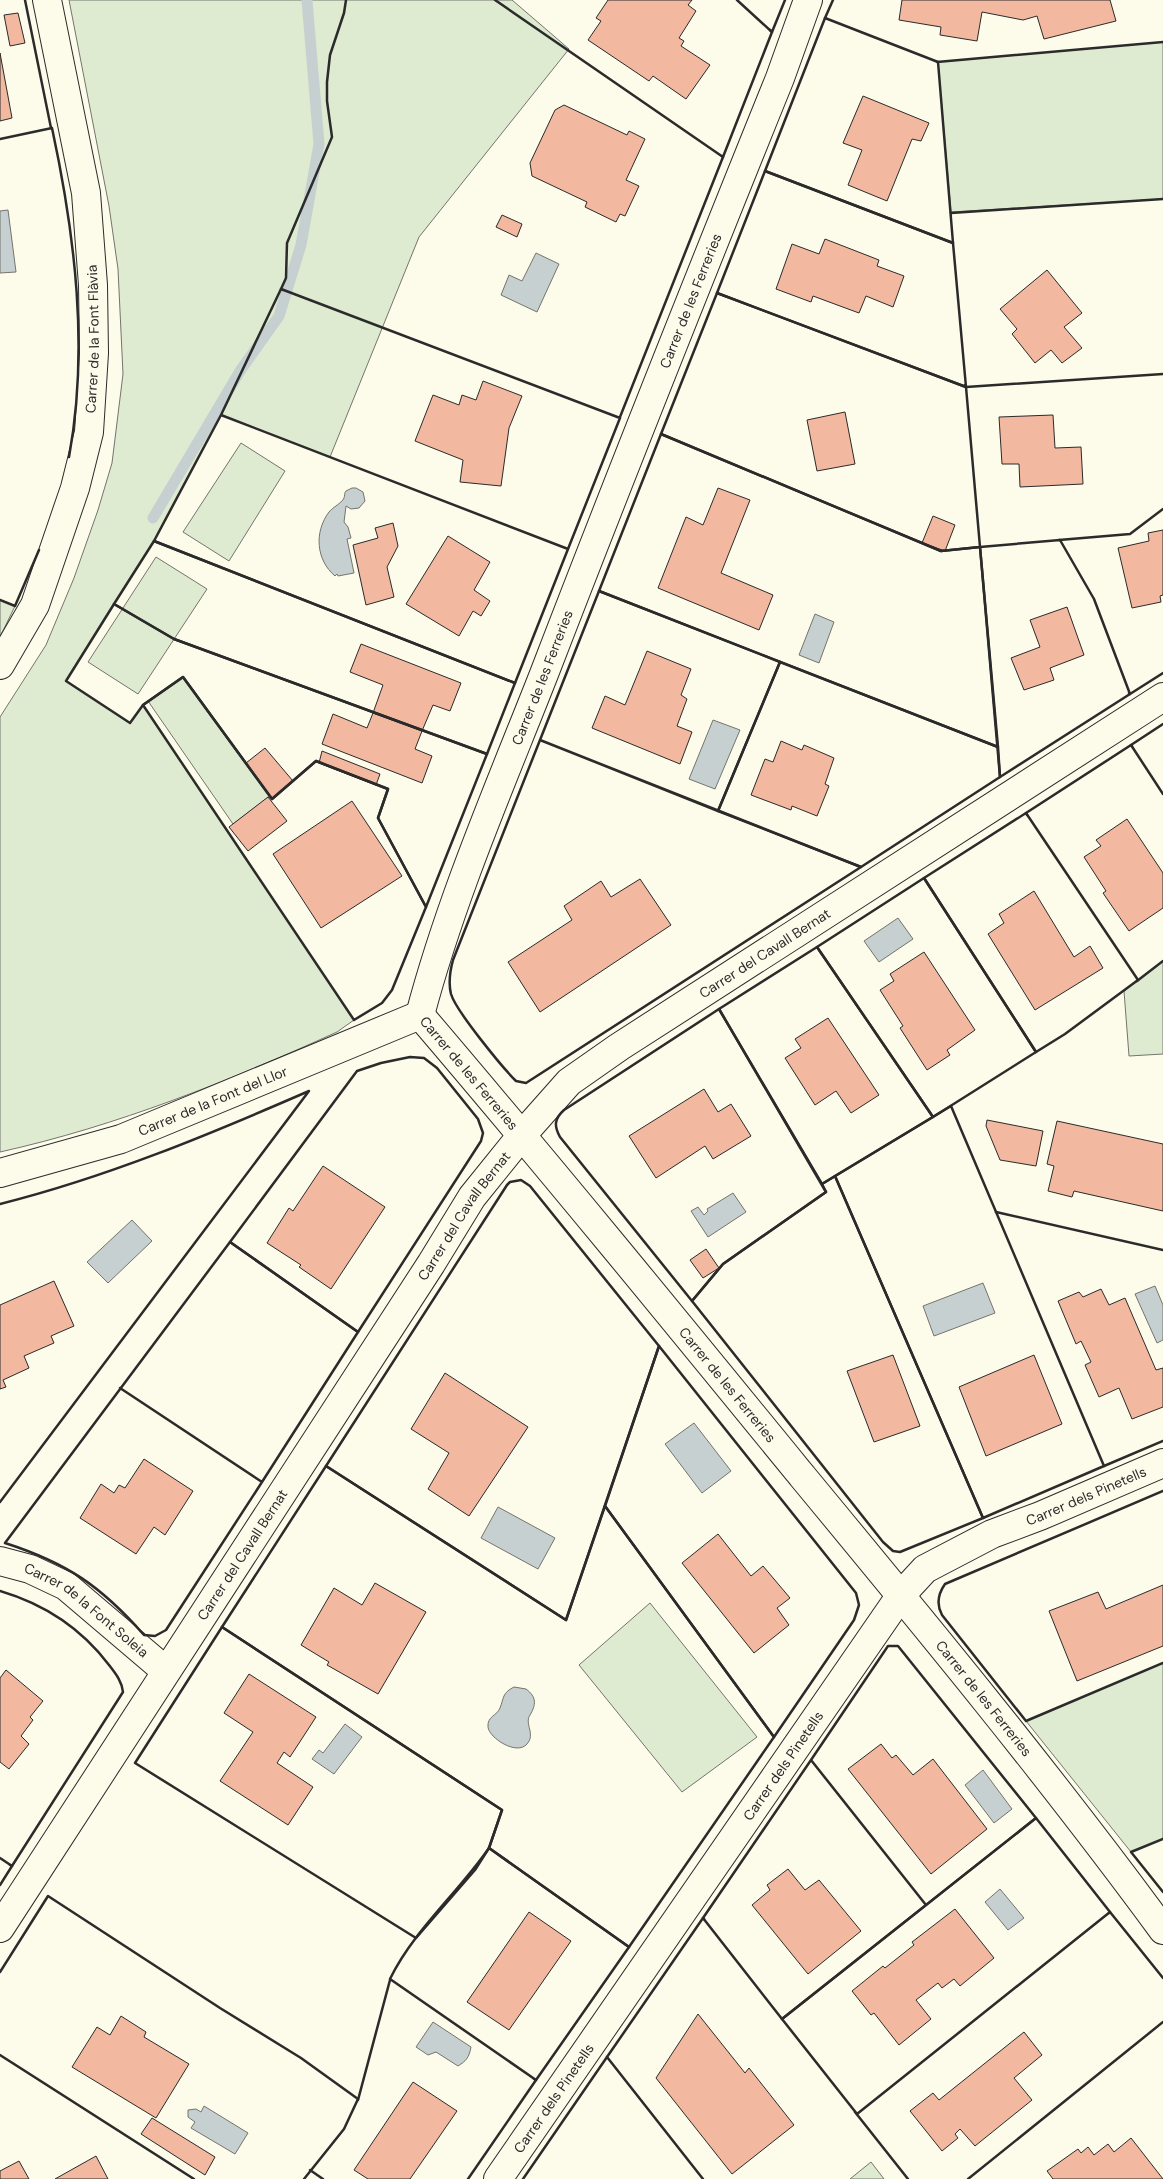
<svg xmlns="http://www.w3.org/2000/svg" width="1163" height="2179" font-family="'DM Sans',sans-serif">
	<rect width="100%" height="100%" fill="#fdfbea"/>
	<g fill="#deebd1" stroke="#74746e">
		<path d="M69 0H512L569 49 419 237 330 457 221 415 154 541 66 681 130 723 143 705 354 1020 337 1032C229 1081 117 1126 0 1152V717L46 645 74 578 98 510 112 463 123 374 118 269 109 206Z"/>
		<path d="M1163 42V199L951 212 938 62Z"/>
		<path d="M241 443 285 471 229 561 183 532Z"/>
		<path d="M156 557 207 589 138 694 88 662Z"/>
		<path d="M0 600 15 606 0 637Z"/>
		<path d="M183 677 270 796 233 824 148 701Z"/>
		<path d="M1163 961V1054L1129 1056 1124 991Z"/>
		<path d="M650 1603 757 1737 682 1792 579 1665Z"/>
		<path d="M1163 1663V1839L1131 1852 1026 1721Z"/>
		<path d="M871 2162 884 2179H850Z"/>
	</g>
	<g fill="#c7d0d0" stroke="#74746e">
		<path d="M8 210 16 272 0 273V211Z"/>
		<path d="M536 253 559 264 537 312 501 295 509 275 522 281Z"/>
		<path d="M352 488H356L363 492 365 501 359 508 351 509 346 506 344 522 348 527 351 538 347 539 354 573 338 576 337 574 335 576C316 560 314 532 329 512 333 507 342 503 344 498 345 496 344 493 346 491Z"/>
		<path d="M815 614 834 622 819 663 799 655Z"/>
		<path d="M713 720 740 730 715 789 689 779Z"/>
		<path d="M898 918 913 939 879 962 864 941Z"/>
		<path d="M733 1193 746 1212 708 1237 691 1211 698 1207 704 1215 708 1211 707 1209Z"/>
		<path d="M132 1220 152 1241 108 1283 87 1262Z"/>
		<path d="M983 1283 995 1313 934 1336 923 1306Z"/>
		<path d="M1155 1286 1163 1305V1340L1157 1343 1135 1294Z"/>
		<path d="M694 1423 731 1471 702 1493 665 1444Z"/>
		<path d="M498 1507 555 1538 538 1569 481 1538Z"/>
		<path d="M514 1687 526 1689C537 1697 536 1705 530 1715 524 1724 536 1734 527 1744 517 1756 489 1738 488 1727 487 1716 497 1716 500 1708 504 1698 502 1693 514 1687Z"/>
		<path d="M345 1724 362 1737 334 1774 312 1759 319 1750 323 1753Z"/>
		<path d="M983 1770 1012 1809 994 1823 965 1785Z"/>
		<path d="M1000 1889 1024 1918 1008 1930 985 1902Z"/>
		<path d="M433 2022 471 2047C469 2058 466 2061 458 2066L436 2052 428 2055 416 2047Z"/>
		<path d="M204 2106 248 2133 235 2154 191 2128 195 2122 188 2117V2110L196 2109 201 2112Z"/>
	</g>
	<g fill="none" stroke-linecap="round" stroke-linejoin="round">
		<path stroke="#c7d0d0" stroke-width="11" d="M153 518 240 371 279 316 301 245 319 144 307 0"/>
	</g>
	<g fill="#f2b8a0" stroke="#2b2b2b">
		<path d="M608 0H692L688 5 696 11 679 38 684 41 681 46 710 65 686 99 653 76 649 81 588 40 601 21 596 18Z"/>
		<path d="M902 0H1110L1116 21 1044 39 1037 16 1023 20 982 12 977 41 940 35 941 27 899 20Z"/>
		<path d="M18 13 25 43 10 46 4 15Z"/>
		<path d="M0 53 12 118 0 121Z"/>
		<path d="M863 96 929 123 921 141 912 139 887 201 848 185 862 150 843 143Z"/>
		<path d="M564 105 627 135 629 131 645 139 626 180 639 186 625 216 620 214 616 222 585 207 587 202 532 176 530 163 555 110Z"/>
		<path d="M502 215 522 224 517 237 496 227Z"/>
		<path d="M825 239 879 260 877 266 904 276 893 307 866 296 859 313 813 296 811 302 776 289 792 244 819 254Z"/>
		<path d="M1047 270 1082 313 1064 327 1082 348 1062 363 1051 350 1035 363 1012 334 1017 329 1000 309Z"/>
		<path d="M483 381 522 396 509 428 501 486 460 482 463 460 415 441 433 395 459 405 462 395 476 400Z"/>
		<path d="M845 412 855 464 817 471 807 420Z"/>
		<path d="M1053 415 1055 448 1081 447 1083 484 1020 487 1019 464H1002L999 417Z"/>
		<path d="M718 488 750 500 721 573 773 595 759 630 658 588 686 517 703 525Z"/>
		<path d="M933 516 955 525 945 551 922 543Z"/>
		<path d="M393 523 398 546 387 567 394 597 366 605 353 545 378 538 375 528Z"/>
		<path d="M1163 530V595L1160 596 1161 602 1132 608 1118 548 1149 541 1148 533Z"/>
		<path d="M448 536 490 562 474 590 490 601 481 616 473 611 459 636 406 604Z"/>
		<path d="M1067 607 1084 655 1050 668 1054 680 1024 690 1011 658 1040 647 1030 620Z"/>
		<path d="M361 644 461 683 450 711 433 705 422 731 373 713 383 685 350 672Z"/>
		<path d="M647 651 691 669 681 695 687 699 677 726 692 732 680 764 592 728 605 696 625 705Z"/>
		<path d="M373 713 422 731 415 749 432 756 422 783 322 744 333 714 367 728Z"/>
		<path d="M781 741 802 750 804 745 834 758 825 784 829 786 817 816 792 806 791 810 751 795 765 759 773 762Z"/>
		<path d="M265 748 293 781 272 799 246 763Z"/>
		<path d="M322 751 380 774 376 785 319 763Z"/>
		<path d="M268 797 287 821 248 851 229 827Z"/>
		<path d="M352 801 402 876 321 928 273 854Z"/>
		<path d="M1127 819 1163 873V908L1129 931 1103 893 1106 891 1084 857 1101 846 1096 840Z"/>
		<path d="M640 879 671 925 540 1012 508 962 572 920 564 906 601 881 611 897Z"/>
		<path d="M1034 891 1074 957 1090 946 1103 968 1035 1010 988 934 1004 923 999 914Z"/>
		<path d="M924 952 975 1030 947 1050 950 1055 927 1070 900 1028 903 1026 880 990 894 981 890 974Z"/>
		<path d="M828 1018 879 1095 851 1113 836 1091 815 1105 785 1058 801 1048 795 1039Z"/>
		<path d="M704 1089 718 1112 731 1104 751 1136 713 1159 705 1146 656 1178 629 1136Z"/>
		<path d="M987 1120 1043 1131 1036 1166 1000 1160 986 1126Z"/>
		<path d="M1057 1121 1163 1144V1211L1074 1191 1072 1197 1048 1191 1054 1166 1047 1164Z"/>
		<path d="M323 1166 385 1207 331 1289 299 1267 301 1265 267 1243 289 1208 293 1211Z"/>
		<path d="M706 1249 719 1268 703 1278 690 1260Z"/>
		<path d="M54 1281 74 1326 51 1336 54 1343 24 1356 29 1368 3 1380 6 1387 0 1389V1305Z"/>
		<path d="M1101 1289 1109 1305 1125 1298 1156 1370 1163 1368V1407L1132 1419 1119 1388 1099 1397 1085 1365 1091 1362 1081 1341 1076 1344 1058 1301 1079 1292 1083 1297Z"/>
		<path d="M893 1355 920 1426 874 1442 847 1371Z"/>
		<path d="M1034 1355 1062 1424 986 1456 959 1387Z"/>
		<path d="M445 1373 528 1427 469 1516 428 1489 449 1453 411 1429Z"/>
		<path d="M144 1459 193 1491 165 1535 154 1527 136 1554 80 1518 101 1484 114 1493 119 1485 125 1488Z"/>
		<path d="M718 1534 751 1576 763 1566 790 1598 777 1608 789 1625 754 1653 682 1563Z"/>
		<path d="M375 1583 426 1612 378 1694 327 1665 329 1662 301 1645 334 1588 362 1605Z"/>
		<path d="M1163 1585V1646L1077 1681 1049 1611 1098 1592 1106 1609Z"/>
		<path d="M6 1670 43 1701 30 1717 33 1720 21 1736 29 1744 9 1769 0 1762V1678Z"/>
		<path d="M249 1674 316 1717 290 1757 284 1752 277 1763 313 1787 288 1825 220 1781 253 1732 224 1713Z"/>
		<path d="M881 1744 892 1758 896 1755 913 1775 933 1759 987 1829 931 1874 848 1769Z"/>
		<path d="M788 1869 805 1890 819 1880 861 1931 808 1974 752 1905 770 1890 767 1885Z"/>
		<path d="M955 1909 994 1958 960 1986 954 1979 942 1988 938 1983 916 2000 931 2019 899 2045 874 2013 871 2015 852 1991 883 1966 885 1968 914 1945 912 1942Z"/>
		<path d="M529 1912 571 1941 509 2030 467 2002Z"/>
		<path d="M698 2014 745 2073 749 2068 794 2125 732 2174 656 2078Z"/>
		<path d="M121 2016 146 2032 144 2037 189 2064 156 2118 72 2067 97 2027 110 2035Z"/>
		<path d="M1024 2032 1042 2055 1014 2078 1032 2100 975 2146 960 2129 955 2134 958 2138 942 2151 910 2111 933 2093 939 2100Z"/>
		<path d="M413 2082 457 2111 410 2179H368L354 2170Z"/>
		<path d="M152 2118 215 2157 205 2175 141 2134Z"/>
		<path d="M1131 2138 1163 2179H1053L1047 2171 1078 2149 1081 2153 1088 2147 1094 2155 1108 2144 1114 2152Z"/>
		<path d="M96 2156 108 2179H55Z"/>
		<path d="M19 2161 29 2179H0V2171Z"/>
	</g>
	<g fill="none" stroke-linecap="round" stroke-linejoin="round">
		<g stroke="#2b2b2b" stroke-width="30">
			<g id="minor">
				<path id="s1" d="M0 665 35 605 75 488 89 432 94 353 93 285 86 193 47 0"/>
				<path id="s2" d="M420 1015C548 1165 673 1318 798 1471 922 1621 1047 1772 1163 1930"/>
				<path id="s3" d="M420 1015C451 898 500 786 544 674 621 474 700 276 780 78L808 0"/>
				<path id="s4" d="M0 1173 121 1139 420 1015"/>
				<path id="s5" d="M0 1561 30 1569 66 1586 166 1671"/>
				<path id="s6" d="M0 1928 431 1264 472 1197 522 1135 569 1082 619 1047 1163 697"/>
				<path id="s7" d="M498 2179 901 1595 925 1569 992 1534 1040 1516 1163 1463"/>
			</g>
		</g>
		<use href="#minor" stroke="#fdfbea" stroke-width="28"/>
		<g stroke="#2b2b2b" stroke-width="2.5">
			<path d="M25 0 51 128"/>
			<path d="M495 0 723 157 620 417"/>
			<path d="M825 18 938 62 953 243 765 171Z"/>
			<path d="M825 18 833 0"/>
			<path d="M770 30 772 32 785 0"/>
			<path d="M937 62 1163 42"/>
			<path d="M0 139 52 128C75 235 89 349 69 457"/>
			<path d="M722 156 723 157 772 32 737 0"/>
			<path d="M765 171 953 243 966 387 717 293Z"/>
			<path d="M951 213 1163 199"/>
			<path d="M283 290 281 289 286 278 287 243 332 137 327 101V82L330 55 344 13 346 0"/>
			<path d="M717 293 966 387 980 547 941 551 661 434Z"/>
			<path d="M965 385 966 387 1163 374"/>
			<path d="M221 415 568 549 515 683 154 541 221 415 281 289 620 418 568 549 221 415"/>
			<path d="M661 434 941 551 980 547 998 747 599 591Z"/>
			<path d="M1059 540 1130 534 1163 509"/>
			<path d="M1060 540 1094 599 1130 694 1000 777 980 547Z"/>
			<path d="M154 541 515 683 487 754 174 639 114 604Z"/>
			<path d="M0 600 15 606 39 550"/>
			<path d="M114 604 174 639 487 754 426 907 378 818 388 789 316 761 272 799 183 677 143 705 130 723 66 681Z"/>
			<path d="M780 662 998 747 1000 777 861 867 718 811Z"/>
			<path d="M183 677 272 799 316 761 388 789 378 818 426 907 392 990 382 1003 354 1020 143 705Z"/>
			<path d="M1129 693 1130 694 1163 673"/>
			<path d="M1132 746 1131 745 1163 724"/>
			<path d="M718 811 540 740 453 960C450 971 448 982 451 994 456 1011 502 1067 516 1081L526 1083 861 867 540 740 599 591 780 662 718 811"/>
			<path d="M1026 813 1138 980 1065 1034 1036 1052 924 878Z"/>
			<path d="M1027 815 1026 813 1131 745 1163 794"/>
			<path d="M924 878 1036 1052 933 1117 817 947Z"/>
			<path d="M817 947 933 1117 822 1184 719 1009Z"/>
			<path d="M1137 981 1163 961"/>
			<path d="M719 1009 826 1192 723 1264 692 1301 560 1137C554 1126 554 1119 564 1110Z"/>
			<path d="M410 1057 424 1058 437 1068 478 1119 483 1133 481 1141 358 1332 230 1242 357 1071 381 1063Z"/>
			<path d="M951 1106 1104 1466 983 1518 835 1176Z"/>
			<path d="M835 1176 983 1518 900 1552 893 1551 883 1542 692 1301 723 1264 826 1192 822 1184Z"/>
			<path d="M521 1180 530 1186 659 1346 566 1620 326 1466 507 1185 510 1182Z"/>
			<path d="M0 1204C107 1177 208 1135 309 1091L0 1502"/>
			<path d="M996 1212 1163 1250"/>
			<path d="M659 1346 856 1593 859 1605 854 1620 774 1737 605 1506Z"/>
			<path d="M120 1388 262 1482 166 1630 155 1636 144 1635C101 1586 67 1563 5 1543L230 1242 358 1332 262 1482 120 1388"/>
			<path d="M326 1466 566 1620 605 1506 774 1737 629 1947 489 1848 502 1810 222 1627Z"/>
			<path d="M1104 1466 1163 1441"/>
			<path d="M1163 1491 945 1584C938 1594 936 1604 942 1615L1026 1721 1163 1663"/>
			<path d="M0 1591C44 1604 81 1628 109 1665 115 1673 122 1681 123 1692L12 1866 0 1858"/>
			<path d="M222 1627 502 1810 489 1848 475 1870 416 1938 135 1763Z"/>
			<path d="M1036 1818 1110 1912 857 2114 782 2019Z"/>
			<path d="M1163 1839 1131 1852 1163 1892"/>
			<path d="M489 1848 629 1947 536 2080 390 1979C414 1930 458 1893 489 1848Z"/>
			<path d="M0 1885 12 1866 10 1865"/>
			<path d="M926 1905 811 1760 888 1646H898L1036 1818 782 2019 703 1918 811 1760 926 1905"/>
			<path d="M1109 1913 1110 1912 1163 1978"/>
			<path d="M0 1972 48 1896 220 2008 301 2058 358 2099 344 2129 304 2179"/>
			<path d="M0 2055 194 2179"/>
			<path d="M358 2100 390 1980"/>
			<path d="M855 2112 908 2179"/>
			<path d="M310 2170 323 2179"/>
			<path d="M468 2179 536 2080 534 2079"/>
			<path d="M523 2179 607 2057"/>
			<path d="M703 2179 607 2057 703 1918 704 1919"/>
			<path d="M968 2179 1163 2022"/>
		</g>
	</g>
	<g text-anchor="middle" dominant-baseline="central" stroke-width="4" stroke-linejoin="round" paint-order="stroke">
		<g font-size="14" fill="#2b2b2b" stroke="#fdfbea">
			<text stroke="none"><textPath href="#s3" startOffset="764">Carrer de les Ferreries</textPath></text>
			<text stroke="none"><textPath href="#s1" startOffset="344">Carrer de la Font Flàvia</textPath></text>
			<text stroke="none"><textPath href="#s3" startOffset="359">Carrer de les Ferreries</textPath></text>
			<text stroke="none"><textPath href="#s6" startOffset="1255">Carrer del Cavall Bernat</textPath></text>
			<text stroke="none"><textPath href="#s2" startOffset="76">Carrer de les Ferreries</textPath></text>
			<text stroke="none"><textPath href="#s4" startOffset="225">Carrer de la Font del Llor</textPath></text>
			<text stroke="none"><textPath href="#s6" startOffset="850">Carrer del Cavall Bernat</textPath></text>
			<text stroke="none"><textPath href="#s2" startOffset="481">Carrer de les Ferreries</textPath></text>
			<text stroke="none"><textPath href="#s7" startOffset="922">Carrer dels Pinetells</textPath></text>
			<text stroke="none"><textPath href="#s6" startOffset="445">Carrer del Cavall Bernat</textPath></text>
			<text stroke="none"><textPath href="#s5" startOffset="101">Carrer de la Font Soleia</textPath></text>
			<text stroke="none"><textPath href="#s2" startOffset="886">Carrer de les Ferreries</textPath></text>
			<text stroke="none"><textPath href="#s7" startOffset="502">Carrer dels Pinetells</textPath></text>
			<text stroke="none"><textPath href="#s7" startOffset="98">Carrer dels Pinetells</textPath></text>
		</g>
	</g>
</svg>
